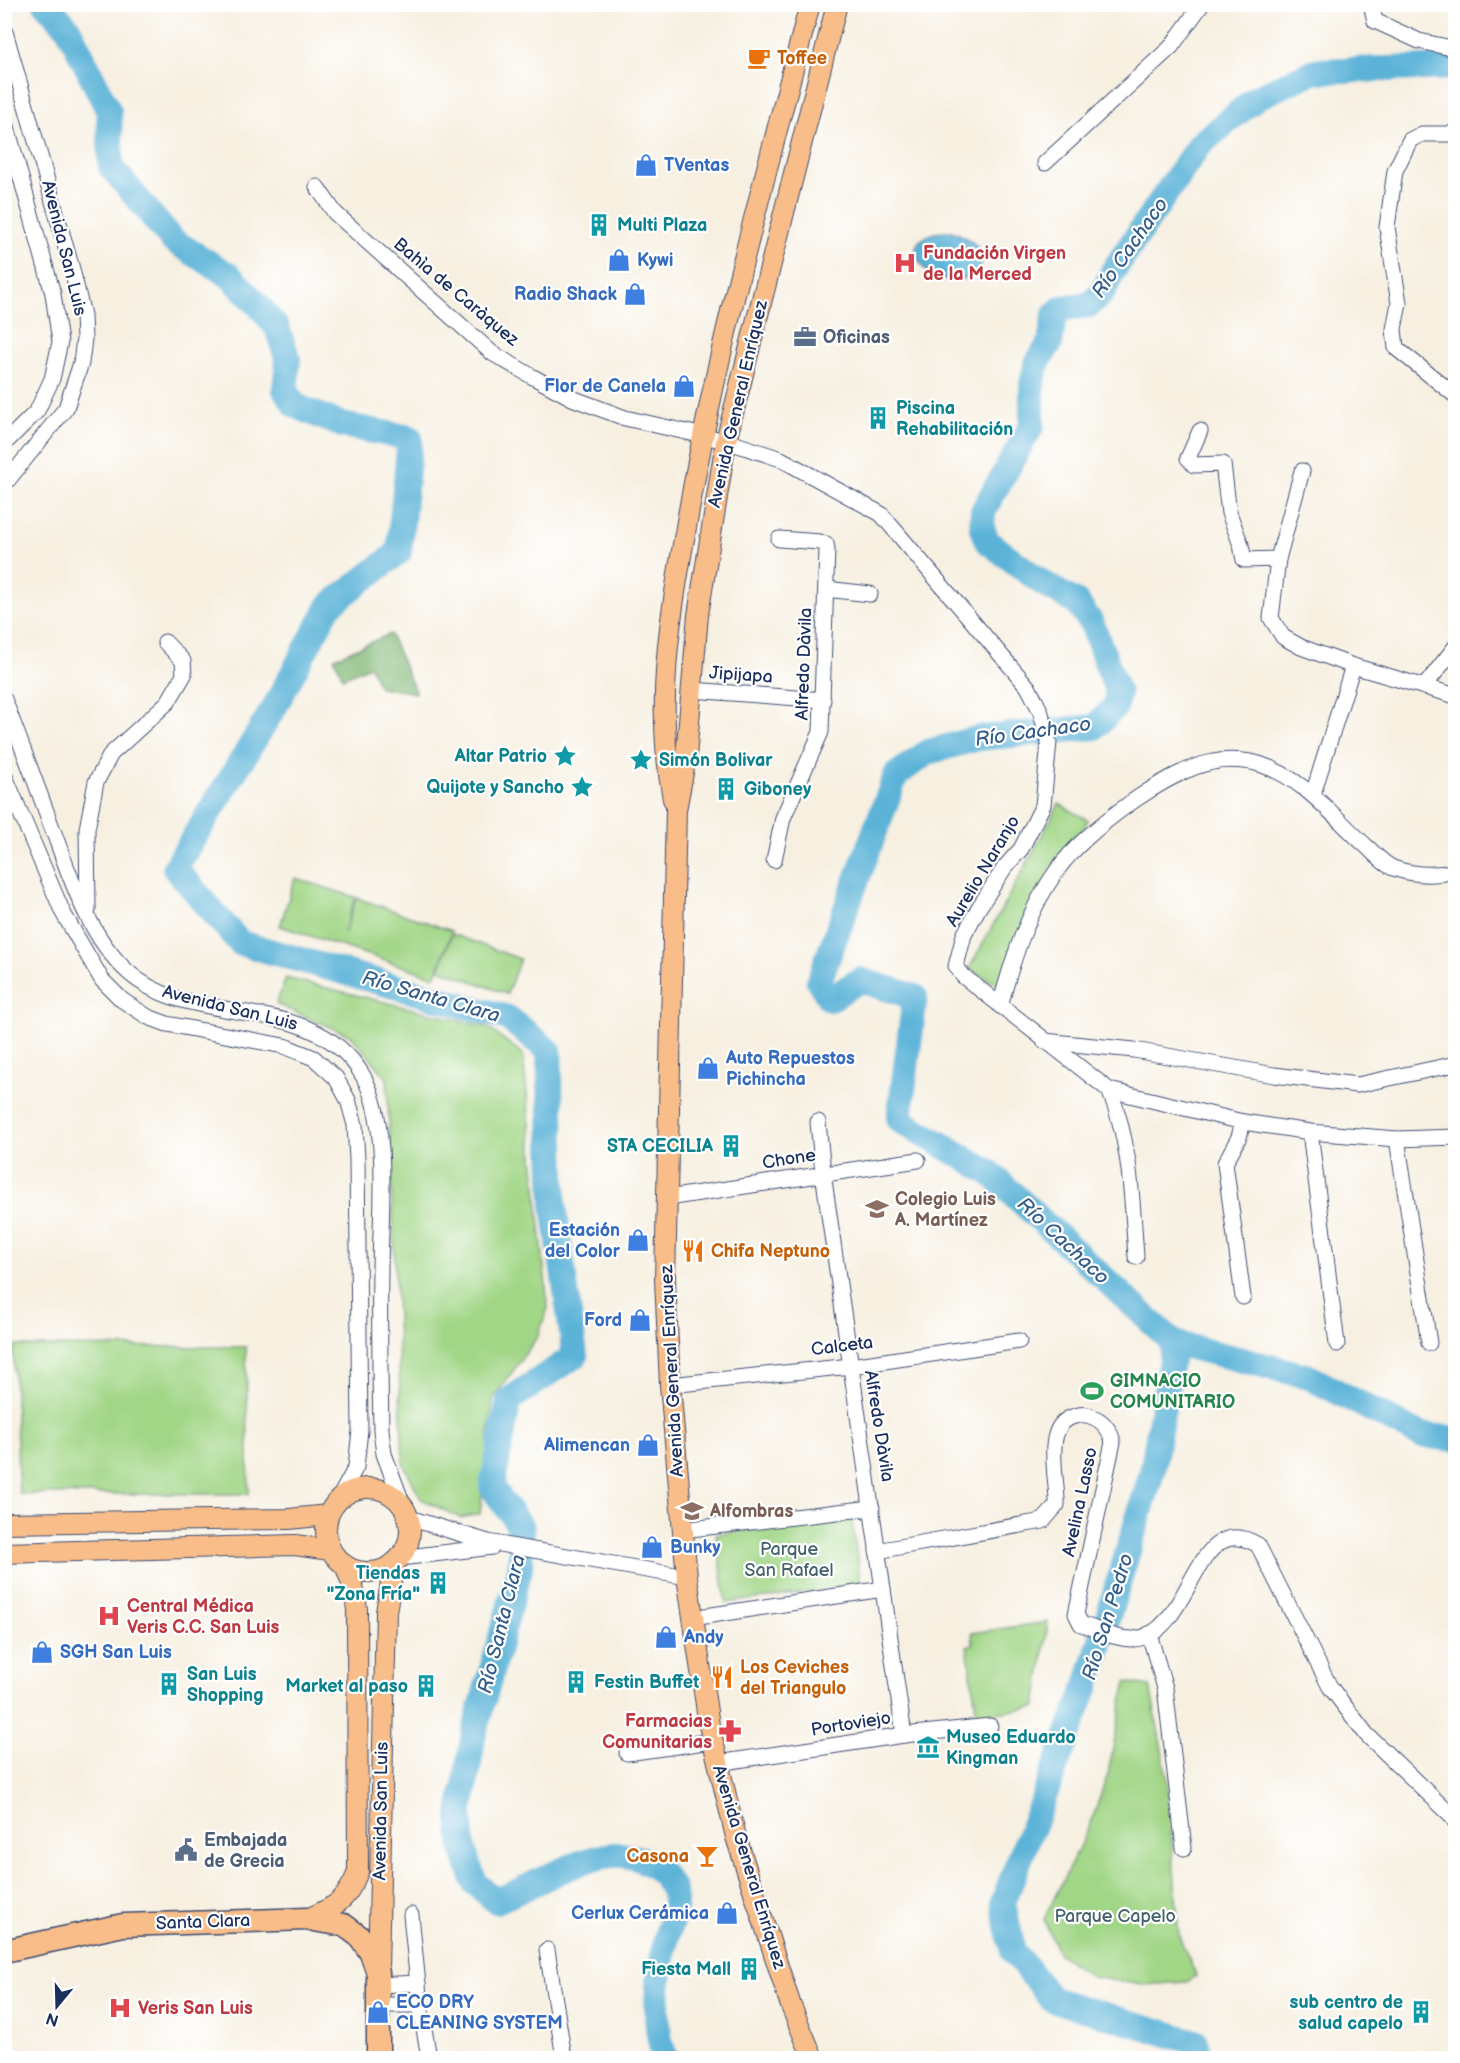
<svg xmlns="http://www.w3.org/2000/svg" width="1460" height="2063" font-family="'Balsamiq Sans',sans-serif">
	<rect width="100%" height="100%" fill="#fff"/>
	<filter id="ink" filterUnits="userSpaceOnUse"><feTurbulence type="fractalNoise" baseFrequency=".0167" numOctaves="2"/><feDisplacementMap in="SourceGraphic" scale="12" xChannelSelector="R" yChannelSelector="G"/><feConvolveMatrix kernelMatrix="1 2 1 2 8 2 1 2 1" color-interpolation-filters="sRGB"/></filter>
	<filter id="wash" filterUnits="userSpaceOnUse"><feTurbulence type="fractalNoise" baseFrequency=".008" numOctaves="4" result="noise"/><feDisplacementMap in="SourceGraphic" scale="24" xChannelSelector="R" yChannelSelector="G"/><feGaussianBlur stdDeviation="1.35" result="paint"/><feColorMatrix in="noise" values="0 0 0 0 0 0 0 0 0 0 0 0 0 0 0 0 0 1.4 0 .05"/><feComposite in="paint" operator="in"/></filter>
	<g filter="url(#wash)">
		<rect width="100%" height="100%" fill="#f7f0e1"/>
		<g fill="#a1d686" stroke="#5e8272" stroke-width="1.5">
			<path d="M1059 804 1088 820 998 985 969 969Z"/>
			<path d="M295 878 355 897 344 933 357 898 452 931 435 977 280 926Z"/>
			<path d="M452 934 520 959 507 994 439 969Z"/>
			<path d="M286 978 487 1027 523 1054 548 1308 538 1336 493 1399 480 1514 460 1518 421 1499 403 1463 387 1078 351 1036 276 1004Z"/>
			<path d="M13 1346 246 1347 249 1494H19Z"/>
			<path d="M851 1515 861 1585 726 1603 716 1534Z"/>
			<path d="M1048 1622 1036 1707 977 1716 967 1646 973 1644 972 1633Z"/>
			<path d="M1126 1682 1150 1686 1167 1777 1179 1936 1196 1976 1187 1982 1142 1985 1092 1977 1058 1953 1044 1919 1091 1823 1108 1774Z"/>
		</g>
		<path fill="#80b773" stroke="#4e7368" stroke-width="1.5" d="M390 634 416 693 379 687 370 666 343 678 334 658Z"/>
		<path fill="#5cb3d8" stroke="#3c719b" stroke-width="1.5" d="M952 231C1025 260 946 307 919 261 906 238 936 231 952 231Z"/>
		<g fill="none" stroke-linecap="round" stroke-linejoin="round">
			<g stroke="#5cb3d8" stroke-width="26">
				<path d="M46 4 68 28 109 112 111 167 172 240 230 276 261 308 277 328 288 360 285 390 296 406 342 425 410 438 399 552 329 606 274 708 175 868 240 943 508 1018 549 1051 554 1205 575 1356 509 1400 492 1487 522 1529 520 1569 474 1733 460 1815 463 1849 475 1883 496 1901C532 1887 567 1863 606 1856 636 1850 671 1870 675 1900 676 1912 668 1929 666 1940 657 1976 652 2024 665 2058"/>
				<path d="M1174 1343 989 1172 899 1120 915 997 860 980 830 999 819 981 896 775 928 752 979 738 1095 727 1115 707 1118 693 1092 624 1077 603 1041 582 987 541 982 528 983 511 1032 425V384L1037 363 1050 343 1055 314 1062 308 1089 305 1103 292 1113 271 1199 145 1257 97 1315 71 1456 67"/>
				<path d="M1201 2058 1195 2042 1051 1999 1013 1951 1003 1902 1087 1686 1152 1472 1174 1343 1307 1376 1420 1435 1456 1439"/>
			</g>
		</g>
	</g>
	<g filter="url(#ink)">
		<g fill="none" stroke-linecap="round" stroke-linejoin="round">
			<g stroke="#3c4c72" stroke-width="17">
				<g id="minor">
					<path d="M1371 4 1375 21 1419 41 1456 49"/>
					<path d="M4 28 72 269 83 315 84 339 81 363 66 408 4 485"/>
					<path d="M4 116 53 294 60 342 52 379 37 411 4 444"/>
					<path d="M1456 134H1422L1410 140 1395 171 1387 227 1399 303 1394 329 1396 348 1456 396"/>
					<path d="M1045 163 1171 47 1202 4"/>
					<path d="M317 187 335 213 492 353 533 377 572 398 625 418 726 441 781 459 881 514 1028 687 1040 710 1049 742 1043 805 1021 849 1005 867 978 909 964 935 956 966 963 976 1109 1090 1243 1122 1310 1132 1397 1139 1456 1137"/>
					<path d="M1200 431 1188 458 1194 465 1223 464 1229 513 1241 545 1244 560 1278 559"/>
					<path d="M1302 471 1278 559 1271 618 1283 637 1301 647 1353 666 1456 696"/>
					<path d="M826 589 870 594"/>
					<path d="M1424 687 1456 646"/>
					<path d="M692 690 823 700"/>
					<path d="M4 699C20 741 36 783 51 825 70 875 87 935 128 972 193 1031 312 989 363 1076 391 1125 380 1216 380 1272 379 1325 380 1377 381 1430L384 1454 403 1505"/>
					<path d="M4 774 63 913 102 980 122 1000 148 1017 167 1024 284 1046 314 1058 336 1078 348 1100 355 1125 357 1159 360 1430 356 1467 338 1500"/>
					<path d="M1313 794 1353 666"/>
					<path d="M774 860 783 818 821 732 827 549 826 544 820 542 779 539"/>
					<path d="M88 910 87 829 96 782 111 754 168 702 184 675 183 661 165 642"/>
					<path d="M1000 1006C1013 958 1028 910 1058 869 1084 832 1167 770 1213 762 1226 759 1249 760 1262 765 1304 779 1333 816 1365 845 1373 852 1383 864 1393 868 1413 875 1435 876 1456 871"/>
					<path d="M1044 1041 1134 1050 1274 1075 1357 1085 1456 1064"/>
					<path d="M1109 1090C1131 1141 1132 1202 1136 1257"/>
					<path d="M818 1122 823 1173 904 1735"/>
					<path d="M1310 1132 1337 1344"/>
					<path d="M1397 1139 1429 1343"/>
					<path d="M667 1198 918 1160"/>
					<path d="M1243 1297 1225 1163 1239 1137 1243 1122"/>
					<path d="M670 1385 851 1366 1019 1341"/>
					<path d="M409 1518 488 1542 687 1577"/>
					<path d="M682 1530 872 1508"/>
					<path d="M877 1551 1043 1521 1057 1505C1058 1480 1042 1427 1072 1417 1078 1415 1084 1413 1090 1416 1103 1420 1110 1430 1113 1442L1076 1614 1081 1624C1097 1629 1117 1640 1134 1639 1193 1635 1193 1506 1258 1545L1330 1687 1367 1735 1451 1815 1456 1823"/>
					<path d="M400 1558 492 1547"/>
					<path d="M692 1618 883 1589"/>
					<path d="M1149 1634 1165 1688 1184 1848"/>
					<path d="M627 1753 712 1741"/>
					<path d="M718 1763 904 1735 990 1726"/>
					<path d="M411 1915 420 2005"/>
					<path d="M547 1950 564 2058"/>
					<path d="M378 1985 418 1983"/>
					<path d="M378 2005H420L429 2058"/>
				</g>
			</g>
			<g stroke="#3c4c72" stroke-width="22">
				<g id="major">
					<path d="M673 799C654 700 671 613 688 516 718 343 766 174 810 4"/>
					<circle cx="368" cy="1530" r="42"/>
					<path d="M4 1523 289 1519 328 1515"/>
					<path d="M4 1553 295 1545 330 1550"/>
					<path d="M307 1919C336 1906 346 1902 358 1872L357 1609 353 1586 345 1565"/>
					<path d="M378 1970 386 1612 394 1564"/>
					<path d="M813 2058 791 2006 736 1837 709 1725 687 1577 670 1385 665 1280 676 810 686 757 698 615 726 441 837 4"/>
				</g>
			</g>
			<g stroke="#3c4c72" stroke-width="25">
				<path id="highway" d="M4 1951 123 1925 307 1919 344 1925 360 1937 371 1953 378 1973V2058"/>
			</g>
			<use href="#minor" stroke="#fff" stroke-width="15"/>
			<use href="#major" stroke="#f8bd88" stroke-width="20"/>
			<use href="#highway" stroke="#f8bd88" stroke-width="22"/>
		</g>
	</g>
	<defs>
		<g id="cafe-bare" transform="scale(1.8)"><path d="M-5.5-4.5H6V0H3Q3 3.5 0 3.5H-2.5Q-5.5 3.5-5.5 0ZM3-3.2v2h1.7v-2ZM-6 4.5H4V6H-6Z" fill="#e8710a" stroke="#fff" stroke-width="2.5" paint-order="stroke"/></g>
		<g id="shop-bare" transform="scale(1.8)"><path d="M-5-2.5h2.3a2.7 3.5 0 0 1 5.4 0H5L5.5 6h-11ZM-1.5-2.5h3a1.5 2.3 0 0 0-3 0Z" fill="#3f7fe0" stroke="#fff" stroke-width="2.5" paint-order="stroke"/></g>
		<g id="building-bare" transform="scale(1.8)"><path d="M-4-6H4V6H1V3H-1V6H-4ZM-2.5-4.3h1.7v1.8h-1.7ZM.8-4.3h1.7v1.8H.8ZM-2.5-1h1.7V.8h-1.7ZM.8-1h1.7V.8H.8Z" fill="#0f9aa8" stroke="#fff" stroke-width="2.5" paint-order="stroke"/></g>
		<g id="hospital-bare" transform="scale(1.8)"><path d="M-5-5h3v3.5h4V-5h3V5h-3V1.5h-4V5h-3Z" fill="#e0444e" stroke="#fff" stroke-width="2.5" paint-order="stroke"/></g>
		<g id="office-bare" transform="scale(1.8)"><path d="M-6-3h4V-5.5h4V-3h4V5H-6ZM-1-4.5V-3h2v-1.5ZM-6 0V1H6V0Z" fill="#5c6f8a" stroke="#fff" stroke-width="2.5" paint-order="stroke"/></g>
		<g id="sight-bare" transform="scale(1.8)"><path d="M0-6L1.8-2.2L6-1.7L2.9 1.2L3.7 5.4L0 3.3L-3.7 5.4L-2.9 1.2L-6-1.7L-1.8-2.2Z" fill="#0f9aa8" stroke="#fff" stroke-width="2.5" paint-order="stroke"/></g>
		<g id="school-bare" transform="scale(1.8)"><path d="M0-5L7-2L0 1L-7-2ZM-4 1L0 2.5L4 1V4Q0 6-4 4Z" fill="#8d6e63" stroke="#fff" stroke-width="2.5" paint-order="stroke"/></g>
		<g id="restaurant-bare" transform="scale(1.8)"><path d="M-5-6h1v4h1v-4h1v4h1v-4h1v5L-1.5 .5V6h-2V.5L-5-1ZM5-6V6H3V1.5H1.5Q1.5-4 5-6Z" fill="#e8710a" stroke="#fff" stroke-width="2.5" paint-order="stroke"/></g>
		<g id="stadium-bare" transform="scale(1.8)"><path d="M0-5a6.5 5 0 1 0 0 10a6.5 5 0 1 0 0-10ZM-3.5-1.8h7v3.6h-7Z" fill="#2e9e5b" stroke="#fff" stroke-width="2.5" paint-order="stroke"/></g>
		<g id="pharmacy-bare" transform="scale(1.8)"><path d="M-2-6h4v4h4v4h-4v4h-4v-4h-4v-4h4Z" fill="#e0444e" stroke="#fff" stroke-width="2.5" paint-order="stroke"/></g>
		<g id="museum-bare" transform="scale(1.8)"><path d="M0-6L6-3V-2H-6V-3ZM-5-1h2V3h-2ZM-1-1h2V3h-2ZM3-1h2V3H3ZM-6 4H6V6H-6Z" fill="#0f9aa8" stroke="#fff" stroke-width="2.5" paint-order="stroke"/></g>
		<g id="civic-bare" transform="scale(1.8)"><path d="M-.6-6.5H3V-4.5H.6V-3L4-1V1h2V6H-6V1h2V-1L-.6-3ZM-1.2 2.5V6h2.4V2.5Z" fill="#5c6f8a" stroke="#fff" stroke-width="2.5" paint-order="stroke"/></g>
		<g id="bar-bare" transform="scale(1.8)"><path d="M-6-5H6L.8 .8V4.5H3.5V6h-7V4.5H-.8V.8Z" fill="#e8710a" stroke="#fff" stroke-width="2.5" paint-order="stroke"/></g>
	</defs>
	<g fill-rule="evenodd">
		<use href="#cafe-bare" x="759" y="58"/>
		<use href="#shop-bare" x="646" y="165"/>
		<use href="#building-bare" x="599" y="225"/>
		<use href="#shop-bare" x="619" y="260"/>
		<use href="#hospital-bare" x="905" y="263"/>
		<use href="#shop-bare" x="635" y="294"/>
		<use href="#office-bare" x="805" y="337"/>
		<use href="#shop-bare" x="684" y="386"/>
		<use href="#building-bare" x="878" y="418"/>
		<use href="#sight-bare" x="565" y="756"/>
		<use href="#sight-bare" x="641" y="760"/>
		<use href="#sight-bare" x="582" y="787"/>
		<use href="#building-bare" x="726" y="789"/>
		<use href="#shop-bare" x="708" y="1068"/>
		<use href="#building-bare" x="731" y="1146"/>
		<use href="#school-bare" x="877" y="1209"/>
		<use href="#shop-bare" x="638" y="1240"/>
		<use href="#restaurant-bare" x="693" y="1251"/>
		<use href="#shop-bare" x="640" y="1320"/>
		<use href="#stadium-bare" x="1092" y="1391"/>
		<use href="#shop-bare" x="648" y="1445"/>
		<use href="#school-bare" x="692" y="1511"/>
		<use href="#shop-bare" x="652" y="1547"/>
		<use href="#building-bare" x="438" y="1583"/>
		<use href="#hospital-bare" x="109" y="1616"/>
		<use href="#shop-bare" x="666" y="1637"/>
		<use href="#shop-bare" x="42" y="1652"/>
		<use href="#restaurant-bare" x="722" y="1677"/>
		<use href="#building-bare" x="576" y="1682"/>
		<use href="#building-bare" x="169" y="1684"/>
		<use href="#building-bare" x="426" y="1686"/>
		<use href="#pharmacy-bare" x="730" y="1731"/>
		<use href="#museum-bare" x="928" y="1747"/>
		<use href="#civic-bare" x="186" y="1850"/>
		<use href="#bar-bare" x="707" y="1856"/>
		<use href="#shop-bare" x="727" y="1913"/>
		<use href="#building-bare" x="749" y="1969"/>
		<use href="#hospital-bare" x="120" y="2008"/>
		<use href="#shop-bare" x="378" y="2012"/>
		<use href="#building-bare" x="1421" y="2012"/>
	</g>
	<g text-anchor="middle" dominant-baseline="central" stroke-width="4.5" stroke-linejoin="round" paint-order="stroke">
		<g font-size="18" font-weight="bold" fill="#c56008" stroke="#fff" text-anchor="start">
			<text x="777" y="58">Toffee</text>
			<text x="711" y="1251">Chifa Neptuno</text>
			<text x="740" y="1667">Los Ceviches<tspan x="740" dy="21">del Triangulo</tspan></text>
			<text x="689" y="1856" text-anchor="end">Casona</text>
		</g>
		<g font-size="18" font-weight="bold" fill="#366cbe" stroke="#fff" text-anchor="start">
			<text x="664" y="165">TVentas</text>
			<text x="637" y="260">Kywi</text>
			<text x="617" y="294" text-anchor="end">Radio Shack</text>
			<text x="666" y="386" text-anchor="end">Flor de Canela</text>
			<text x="726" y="1058">Auto Repuestos<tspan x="726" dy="21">Pichincha</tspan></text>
			<text x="620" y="1230" text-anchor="end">Estación<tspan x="620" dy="21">del Color</tspan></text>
			<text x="622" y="1320" text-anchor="end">Ford</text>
			<text x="630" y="1445" text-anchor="end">Alimencan</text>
			<text x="670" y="1547">Bunky</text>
			<text x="684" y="1637">Andy</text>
			<text x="60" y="1652">SGH San Luis</text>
			<text x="709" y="1913" text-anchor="end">Cerlux Cerámica</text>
			<text x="396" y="2002">ECO DRY<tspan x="396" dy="21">CLEANING SYSTEM</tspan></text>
		</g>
		<g font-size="18" font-weight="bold" fill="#0d838f" stroke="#fff" text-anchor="start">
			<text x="617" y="225">Multi Plaza</text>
			<text x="896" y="408">Piscina<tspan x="896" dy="21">Rehabilitación</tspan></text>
			<text x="547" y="756" text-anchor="end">Altar Patrio</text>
			<text x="659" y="760">Simón Bolivar</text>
			<text x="564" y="787" text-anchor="end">Quijote y Sancho</text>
			<text x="744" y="789">Giboney</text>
			<text x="713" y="1146" text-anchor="end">STA CECILIA</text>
			<text x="420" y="1573" text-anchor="end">Tiendas<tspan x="420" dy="21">"Zona Fría"</tspan></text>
			<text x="187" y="1674">San Luis<tspan x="187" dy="21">Shopping</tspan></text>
			<text x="594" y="1682">Festin Buffet</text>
			<text x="408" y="1686" text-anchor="end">Market al paso</text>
			<text x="946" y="1737">Museo Eduardo<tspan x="946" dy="21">Kingman</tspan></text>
			<text x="731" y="1969" text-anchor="end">Fiesta Mall</text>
			<text x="1403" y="2002" text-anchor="end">sub centro de<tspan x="1403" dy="21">salud capelo</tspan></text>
		</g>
		<g font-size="18" fill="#1b2f5e" stroke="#fff">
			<text transform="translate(64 248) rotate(76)">Avenida San Luis</text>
			<text transform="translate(456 292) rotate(40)">Bahìa de Caràquez</text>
			<text transform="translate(738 404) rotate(-77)">Avenida General Enríquez</text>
			<text transform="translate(804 664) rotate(-88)">Alfredo Dàvila</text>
			<text transform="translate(741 675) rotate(4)">Jipijapa</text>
			<text transform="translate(983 871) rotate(-59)">Aurelio Naranjo</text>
			<text transform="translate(230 1008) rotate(14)">Avenida San Luis</text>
			<text transform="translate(789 1159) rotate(-9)">Chone</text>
			<text transform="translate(842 1346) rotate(-7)">Calceta</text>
			<text transform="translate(672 1371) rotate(-93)">Avenida General Enríquez</text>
			<text transform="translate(879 1426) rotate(81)">Alfredo Dàvila</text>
			<text transform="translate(1080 1502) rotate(-78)">Avelina Lasso</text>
			<text transform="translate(851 1724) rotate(-9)">Portoviejo</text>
			<text transform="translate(381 1811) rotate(-89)">Avenida San Luis</text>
			<text transform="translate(749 1867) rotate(73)">Avenida General Enríquez</text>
			<text transform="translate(203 1922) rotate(-2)">Santa Clara</text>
		</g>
		<g font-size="18" font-weight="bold" fill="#be3a42" stroke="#fff" text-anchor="start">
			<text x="923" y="253">Fundación Virgen<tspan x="923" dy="21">de la Merced</tspan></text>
			<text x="127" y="1606">Central Médica<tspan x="127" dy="21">Veris C.C. San Luis</tspan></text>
			<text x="712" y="1721" text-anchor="end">Farmacias<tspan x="712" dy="21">Comunitarias</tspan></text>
			<text x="138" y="2008">Veris San Luis</text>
		</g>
		<g font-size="18" font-weight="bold" fill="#4e5e75" stroke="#fff" text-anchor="start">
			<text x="823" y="337">Oficinas</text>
			<text x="204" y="1840">Embajada<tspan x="204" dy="21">de Grecia</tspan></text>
		</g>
		<g font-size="18" font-weight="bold" fill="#785e54" stroke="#fff" text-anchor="start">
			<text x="895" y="1199">Colegio Luis<tspan x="895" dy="21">A. Martínez</tspan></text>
			<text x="710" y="1511">Alfombras</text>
		</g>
		<g font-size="18" font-weight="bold" fill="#27864d" stroke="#fff" text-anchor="start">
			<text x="1110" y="1381">GIMNACIO<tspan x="1110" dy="21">COMUNITARIO</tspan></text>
		</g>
		<g font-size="18" fill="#43616a" stroke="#fff">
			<text x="789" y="1549">Parque<tspan x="789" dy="21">San Rafael</tspan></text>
			<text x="1115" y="1916">Parque Capelo</text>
		</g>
		<g font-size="20" font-style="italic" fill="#325d89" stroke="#fff">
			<text transform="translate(1130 248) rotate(-55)">Río Cachaco</text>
			<text transform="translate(1033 732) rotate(-8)">Río Cachaco</text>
			<text transform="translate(431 997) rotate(16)">Río Santa Clara</text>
			<text transform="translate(1063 1241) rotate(43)">Río Cachaco</text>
			<text transform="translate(1108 1617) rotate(-73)">Río San Pedro</text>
			<text transform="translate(502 1624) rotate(-76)">Río Santa Clara</text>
		</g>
	</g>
	<rect width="1460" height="2063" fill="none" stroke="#fff" stroke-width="24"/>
	<g transform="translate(57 2006) rotate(199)" stroke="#ffffff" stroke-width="4.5" paint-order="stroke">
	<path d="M0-4.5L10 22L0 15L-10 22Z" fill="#1b2f5e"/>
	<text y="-9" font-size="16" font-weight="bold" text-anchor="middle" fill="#1b2f5e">N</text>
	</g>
</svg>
